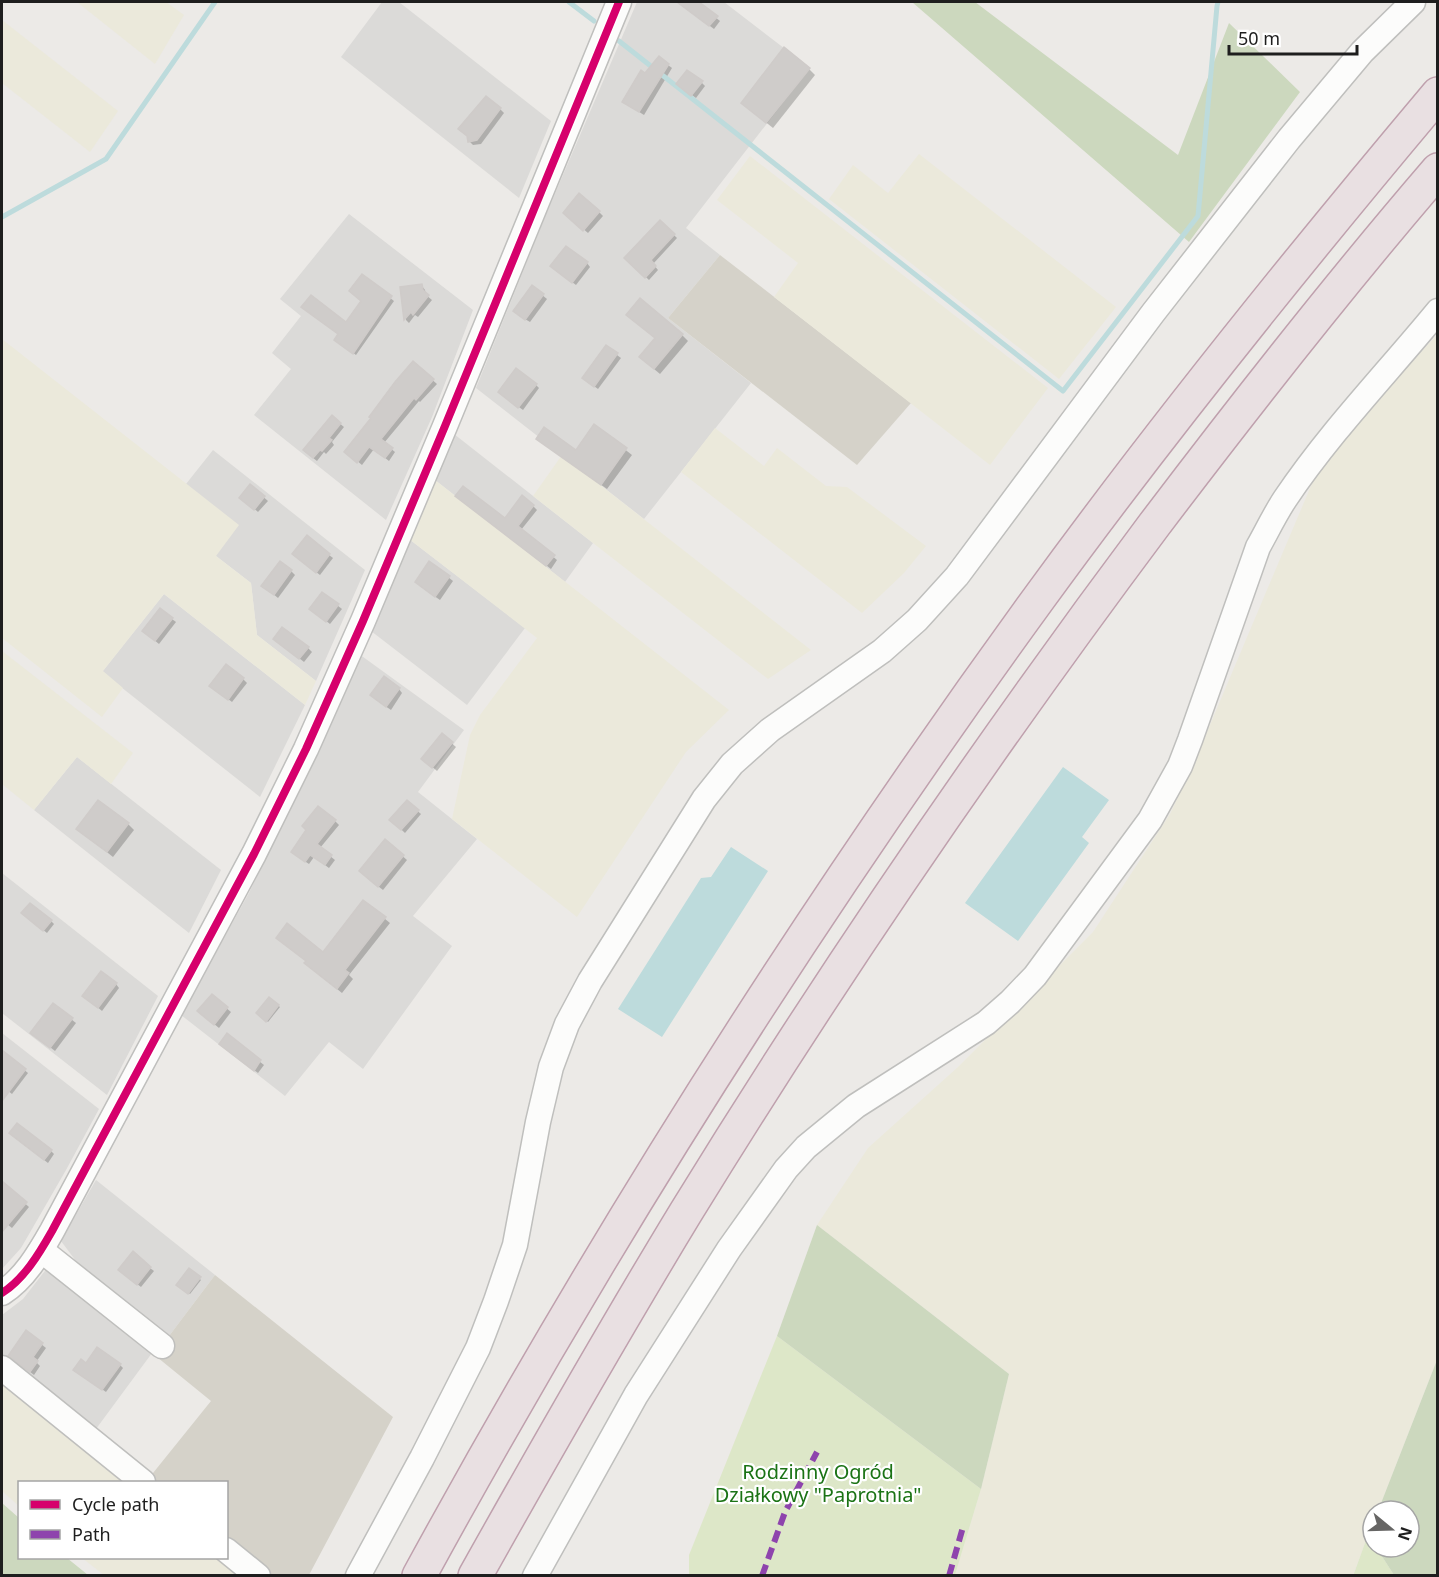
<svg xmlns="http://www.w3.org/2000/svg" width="1439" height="1577" font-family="'Noto Sans',sans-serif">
	<rect width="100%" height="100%" fill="#eceae7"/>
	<g fill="#dbdad8">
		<path d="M382 2H399L551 121 519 198 341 57Z"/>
		<path d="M637 2H724L810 68 686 228 720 255 668 318 751 383 644 519 476 388 545 217Z"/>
		<path d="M349 214 473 310 432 417 386 520 254 415 291 369 272 353 301 316 280 299Z"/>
		<path d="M454 434 593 543 565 582 435 480Z"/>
		<path d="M213 450 365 570 316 681 257 635 251 583 216 556 186 484Z"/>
		<path d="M409 539 525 628 467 705 371 631Z"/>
		<path d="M164 594 305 705 260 797 102 672Z"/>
		<path d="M359 654 464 730 418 792 477 839 413 916 452 946 363 1069 329 1042 285 1096 181 1015 249 893Z"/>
		<path d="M77 757 221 870 189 933 34 810Z"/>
		<path d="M2 873 158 996 107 1095 2 1013Z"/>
		<path d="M2 1033 99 1109 66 1170 21 1248 2 1269Z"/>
		<path d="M96 1180 215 1275 166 1340 88 1277 61 1241Z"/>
		<path d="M48 1267 152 1353 93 1433 2 1360V1315L23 1299Z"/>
	</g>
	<g fill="#d5d2c9">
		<path d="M720 255 911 403 857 465 668 318Z"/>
		<path d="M215 1275 393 1417 309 1575H270L227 1540 226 1482H154L149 1478 211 1401 152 1353 166 1340Z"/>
	</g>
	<g fill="#ebe9db">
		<path d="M77 2H166L184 15 155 64Z"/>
		<path d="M2 20 118 111 90 152 2 83Z"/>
		<path d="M919 154 1116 307 1059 379 829 199 853 165 888 193Z"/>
		<path d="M750 156 1048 388 990 465 774 297 798 263 717 200Z"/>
		<path d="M1437 335V1360L1378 1511H1373V1523L1353 1575H955L981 1489 1009 1374 817 1225 868 1148 958 1067 1093 932 1170 814 1196 758 1324 455Z"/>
		<path d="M2 339 239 525 216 556 251 583 257 635 316 681 305 705 164 594 103 671 123 688 102 717 2 638Z"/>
		<path d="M715 428 764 466 777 448 826 486 847 487 926 546 904 573 862 613 681 472Z"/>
		<path d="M562 455 811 650 768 679 593 543 533 496Z"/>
		<path d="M435 480 729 710 686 752 577 917 452 819 470 735 480 715 537 638 409 539Z"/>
		<path d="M2 651 133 753 111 784 77 757 34 810 2 784Z"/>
		<path d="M2 1374 136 1482H20L19 1506 2 1491Z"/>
		<path d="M82 1558H226L251 1575H104Z"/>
	</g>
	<g fill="#dde7c8">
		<path d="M777 1336 981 1489 955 1575H689V1555Z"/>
		<path d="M1368 1535 1373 1543V1547H1376L1394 1575 1353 1576Z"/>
	</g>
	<g fill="#ccd8be">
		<path d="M912 2H975L1178 155 1229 23 1300 92 1189 242Z"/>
		<path d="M817 1225 1009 1374 981 1489 777 1336Z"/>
		<path d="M1437 1360V1575H1394L1376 1547H1409V1511H1378Z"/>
		<path d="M2 1503 19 1518 20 1558H67L88 1575H2Z"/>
	</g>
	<g fill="#bddbdc">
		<path d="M1063 767 1109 800 1082 837 1089 843 1018 941 965 903Z"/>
		<path d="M731 847 768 871 662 1037 618 1009 701 878 711 877Z"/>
	</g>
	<g fill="#0003">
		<path d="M685 2H696L720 21 714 29 686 8 683 4Z"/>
		<path d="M668 65 672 68 644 115 628 105 646 75Z"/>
		<path d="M809 69 815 75 773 128 749 109Z"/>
		<path d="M702 83 705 86 696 98 682 88Z"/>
		<path d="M500 109 504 113 481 144 473 145 469 141Z"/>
		<path d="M599 212 603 216 588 233 568 216Z"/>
		<path d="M660 222 677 238 653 264 658 270 649 280 626 258Z"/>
		<path d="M587 263 590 267 576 285 556 270Z"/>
		<path d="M362 276 394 301 356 355 339 342 340 335 363 301Z"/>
		<path d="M422 286 425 290 426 295 432 300 418 317 415 315 409 323 406 320 402 288Z"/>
		<path d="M532 287 547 299 530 322 518 315Z"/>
		<path d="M682 335 688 341 660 374 647 363Z"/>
		<path d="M606 347 621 358 598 389 587 381Z"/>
		<path d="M413 363 437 384 420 402 419 401 384 443 395 452 389 461 374 449 362 465 350 455Z"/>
		<path d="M536 385 539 388 523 410 504 396Z"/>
		<path d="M332 417 344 427 332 442 334 445 326 454 324 452 317 461 308 454Z"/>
		<path d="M595 426 632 455 607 489 544 444 576 452Z"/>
		<path d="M251 486 268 501 258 512 245 501Z"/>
		<path d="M461 499 505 520 533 506 537 510 521 530 557 560 551 569Z"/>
		<path d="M329 555 333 558 320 575 298 558Z"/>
		<path d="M430 563 453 581 440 600 420 586Z"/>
		<path d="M291 571 295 575 278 598 267 589Z"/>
		<path d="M323 594 342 609 330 624 315 612Z"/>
		<path d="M172 619 176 622 159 644 148 635Z"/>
		<path d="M275 639 308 648 312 652 304 662Z"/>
		<path d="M243 679 247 683 232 702 215 689Z"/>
		<path d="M399 689 402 693 391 710 375 699Z"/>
		<path d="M442 735 456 747 437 771 427 762Z"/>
		<path d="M407 802 421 814 405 833 391 820Z"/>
		<path d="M335 821 339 825 320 848 335 860 329 868 314 857 309 864 297 856Z"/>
		<path d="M128 824 134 830 113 857 78 829Z"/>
		<path d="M385 841 407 860 383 890 364 875Z"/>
		<path d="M364 902 390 923 349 975 353 979 342 993 311 968 307 961 323 954Z"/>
		<path d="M27 917 51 921 54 924 47 933Z"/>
		<path d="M116 984 119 988 102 1011 88 999Z"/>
		<path d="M212 996 231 1012 219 1028 203 1015Z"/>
		<path d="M269 999 280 1007 268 1022 258 1013Z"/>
		<path d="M53 1005 76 1023 55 1051 36 1036Z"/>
		<path d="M227 1036 264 1065 258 1073 224 1047Z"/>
		<path d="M3 1053 28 1073 12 1094 2 1086Z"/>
		<path d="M14 1137 51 1151 54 1154 48 1163Z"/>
		<path d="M5 1186 29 1207 12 1228 2 1220V1191Z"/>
		<path d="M150 1268 154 1271 141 1287 123 1273Z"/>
		<path d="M189 1270 201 1280 190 1294 178 1284Z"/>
		<path d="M26 1332 46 1348 36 1362 40 1366 34 1375 14 1359Z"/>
		<path d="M86 1365H120L123 1368 106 1392 79 1373Z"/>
	</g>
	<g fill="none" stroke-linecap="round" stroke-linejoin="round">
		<g stroke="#bddbdc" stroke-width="5">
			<path d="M569 2 594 21"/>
			<path d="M619 41 1063 391 1198 216 1217 6 1218 2"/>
			<path d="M2 217 106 159 215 2"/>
		</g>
	</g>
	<g fill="#cfccca" stroke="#cfcbc9" stroke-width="1.5">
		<path d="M677 2H699L718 16 709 26Z"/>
		<path d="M784 47 810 68 766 123 741 103Z"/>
		<path d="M659 56 669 64 639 112 622 102 641 70 645 73Z"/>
		<path d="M687 70 703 81 691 96 676 84Z"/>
		<path d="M486 96 501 108 477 140 468 142 467 136 458 129Z"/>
		<path d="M579 193 600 211 583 231 563 213Z"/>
		<path d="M660 220 675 234 651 260 656 266 645 278 624 258Z"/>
		<path d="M566 246 588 262 572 283 550 266Z"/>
		<path d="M362 274 392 296 353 354 334 340 338 334 301 307 311 295 346 322 361 301 349 291Z"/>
		<path d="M422 284 423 290 429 295 413 315 411 312 404 320 400 287Z"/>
		<path d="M532 285 544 294 525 320 513 311Z"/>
		<path d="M640 298 683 334 654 369 639 357 655 338 626 315Z"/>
		<path d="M606 345 618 353 594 387 582 378Z"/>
		<path d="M413 361 434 379 416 400 414 398 381 439 393 448 385 458 369 447 357 463 344 452 371 418 369 417 395 382Z"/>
		<path d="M516 368 537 384 518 408 498 392Z"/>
		<path d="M332 415 341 423 329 438 332 440 322 451 320 450 313 458 303 450Z"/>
		<path d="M594 424 627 448 601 485 536 439 544 427 576 450Z"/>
		<path d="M250 484 265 496 254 510 239 498Z"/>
		<path d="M463 486 505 518 522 495 534 505 518 526 555 555 546 566 455 496Z"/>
		<path d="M307 535 330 554 316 573 292 554Z"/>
		<path d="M280 561 292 570 274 595 261 586Z"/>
		<path d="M429 561 450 576 435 597 415 582Z"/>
		<path d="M322 592 339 604 326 622 309 609Z"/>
		<path d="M160 608 173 618 155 641 142 631Z"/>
		<path d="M282 627 309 647 299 659 273 639Z"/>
		<path d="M226 664 244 678 228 700 209 686Z"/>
		<path d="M384 676 400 688 386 707 370 695Z"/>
		<path d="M442 733 453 742 432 768 421 759Z"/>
		<path d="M98 800 129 823 107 852 76 829Z"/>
		<path d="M407 800 419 810 401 830 389 820Z"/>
		<path d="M318 806 336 820 317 844 332 855 325 865 310 855 305 862 291 852 306 830 302 826Z"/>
		<path d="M385 839 404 855 378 887 359 871Z"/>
		<path d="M363 900 386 917 345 970 349 973 337 989 304 963 306 961 276 938 287 923 323 952Z"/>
		<path d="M30 903 52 920 43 931 21 913Z"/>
		<path d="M101 971 117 983 98 1008 82 996Z"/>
		<path d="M212 994 228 1007 214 1025 197 1011Z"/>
		<path d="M269 997 279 1005 266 1022 256 1013Z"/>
		<path d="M53 1003 73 1018 50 1048 30 1033Z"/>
		<path d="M227 1033 261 1060 254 1071 219 1044Z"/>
		<path d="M2 1050 26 1069 2 1101Z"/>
		<path d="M17 1123 52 1150 44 1160 9 1133Z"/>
		<path d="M2 1181 27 1202 2 1232Z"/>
		<path d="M133 1251 151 1267 137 1285 118 1270Z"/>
		<path d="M189 1268 201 1277 188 1294 176 1285Z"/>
		<path d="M26 1330 43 1343 33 1357 38 1361 30 1372 8 1356Z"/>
		<path d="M97 1347 121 1364 102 1390 73 1370 81 1359 86 1363Z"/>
	</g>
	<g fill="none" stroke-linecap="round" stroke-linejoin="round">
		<g stroke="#bfbfbd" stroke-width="27">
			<g id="minor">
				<path d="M41 1250 162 1346"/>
				<path d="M2 1293C24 1279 39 1254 52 1231L254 854 306 749 363 621 445 426 619 2"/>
				<path d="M2 1368 143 1482"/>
				<path d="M226 1550 258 1576"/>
				<path d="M358 1576 422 1458 478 1348 496 1301 515 1245 538 1122 551 1067 567 1024 590 981 704 799 732 764 770 730 882 651 917 620 957 576 1153 313 1289 139 1362 52 1413 2"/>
				<path d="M535 1576 636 1395 729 1249 786 1169 806 1147 856 1106 986 1023 1010 1002 1035 976 1150 820 1180 766 1190 740 1258 547C1267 531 1275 514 1285 499 1330 432 1387 373 1438 311"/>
			</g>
		</g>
		<g stroke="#bfa0ad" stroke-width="36">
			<g id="highway">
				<path d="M419 1576C604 1237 812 910 1039 598 1165 425 1300 258 1438 94"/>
				<path d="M475 1576C544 1453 613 1332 686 1212 831 976 988 747 1154 525 1245 405 1339 285 1438 170"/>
			</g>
		</g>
		<use href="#minor" stroke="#fcfcfb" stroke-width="24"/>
		<use href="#highway" stroke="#e9e0e2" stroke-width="33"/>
		<g stroke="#8e44ad" stroke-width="6" stroke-dasharray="12 6" stroke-linecap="butt">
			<path d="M762 1576 785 1512 817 1452"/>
			<path d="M949 1576 963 1527"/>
		</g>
		<g stroke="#fff" stroke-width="11">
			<path id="cycleway" d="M2 1293C24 1279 39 1254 52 1231L254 854 306 749 363 621 445 426 619 2"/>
		</g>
		<use href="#cycleway" stroke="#d6006c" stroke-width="8"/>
	</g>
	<g text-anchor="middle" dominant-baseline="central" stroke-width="4.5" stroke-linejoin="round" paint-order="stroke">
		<g font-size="20" fill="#1b7315" stroke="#fff">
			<text x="818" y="1471">Rodzinny Ogród<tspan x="818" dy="23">Działkowy "Paprotnia"</tspan></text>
		</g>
	</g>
	<rect width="1439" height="1577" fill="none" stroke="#1e1e1e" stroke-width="6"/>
	<rect x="18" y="1481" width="210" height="78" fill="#ffffff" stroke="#a5a5a5" stroke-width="1.5"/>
	<rect x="30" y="1500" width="30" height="9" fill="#d6006c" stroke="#a5a5a5" stroke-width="1.5"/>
	<text x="72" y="1511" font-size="18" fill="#1e1e1e">Cycle path</text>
	<rect x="30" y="1530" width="30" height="9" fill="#8e44ad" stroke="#a5a5a5" stroke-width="1.5"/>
	<text x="72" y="1541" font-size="18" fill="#1e1e1e">Path</text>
	<g transform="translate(1391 1529) rotate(109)"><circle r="28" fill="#ffffff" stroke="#a5a5a5" stroke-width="1.5"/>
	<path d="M0-4.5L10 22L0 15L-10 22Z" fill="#666564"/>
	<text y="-9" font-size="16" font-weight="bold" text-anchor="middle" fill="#1e1e1e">N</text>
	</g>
	<path d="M1229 45v9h128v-9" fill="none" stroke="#1e1e1e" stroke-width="3"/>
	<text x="1238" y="45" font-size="18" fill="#1e1e1e" stroke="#ffffff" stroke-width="4.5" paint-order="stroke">50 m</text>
</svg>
